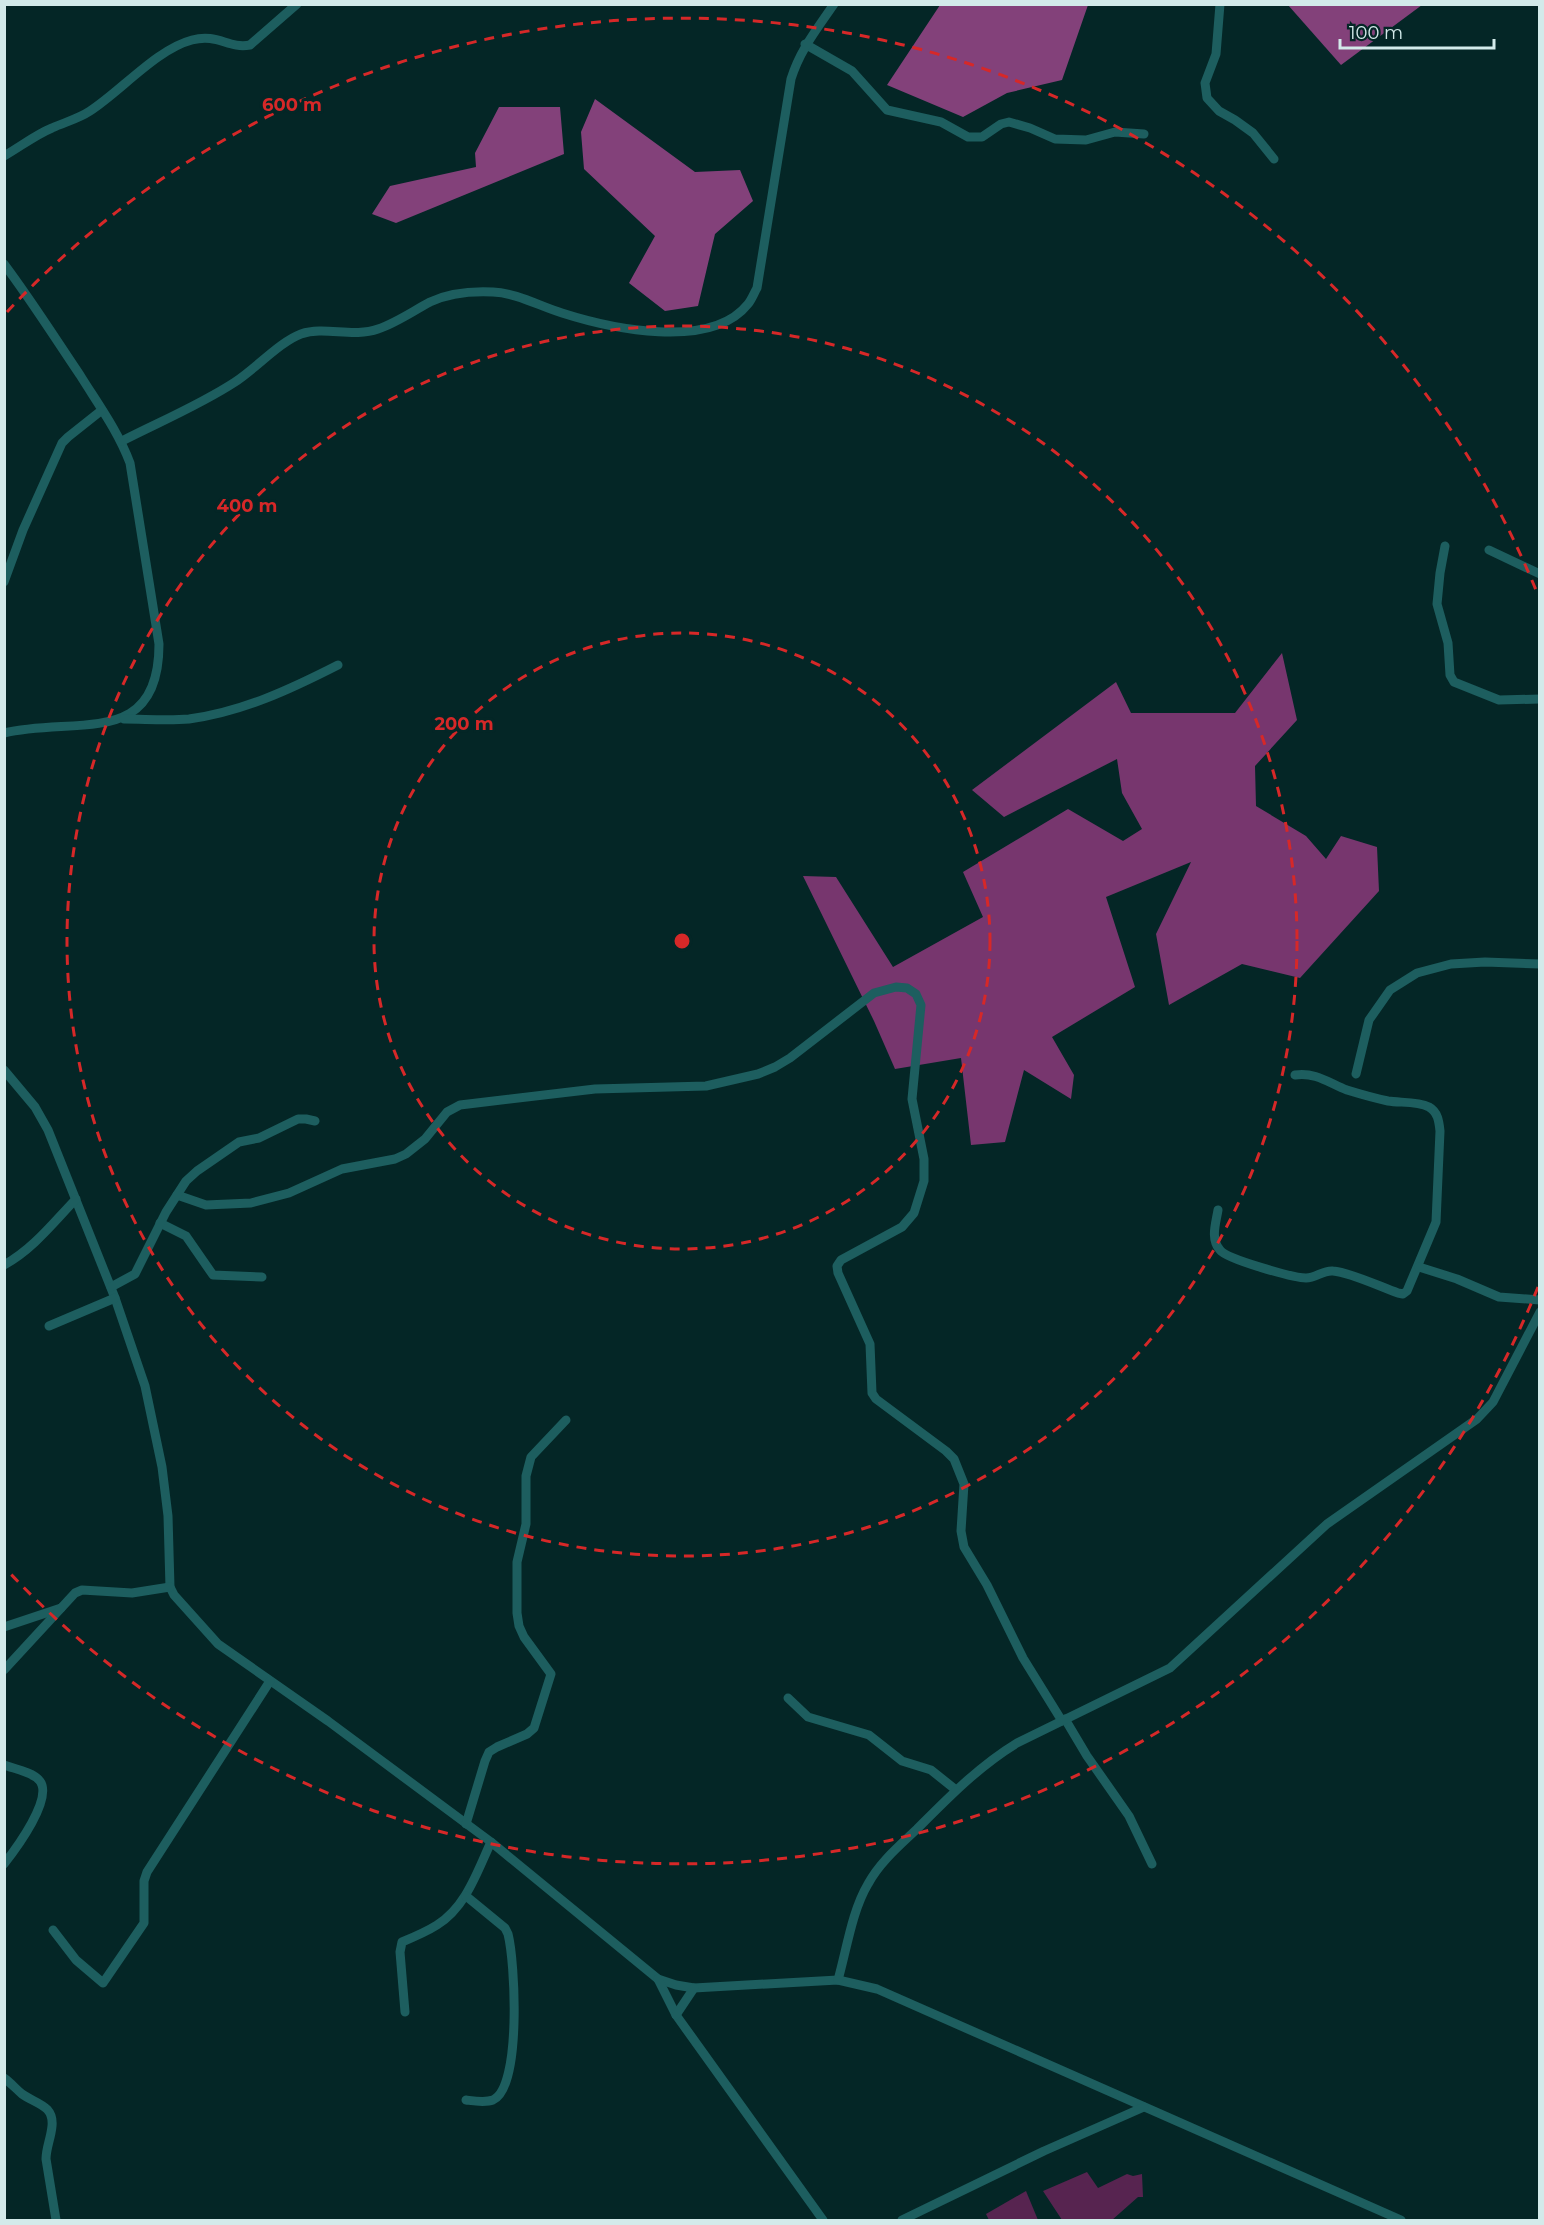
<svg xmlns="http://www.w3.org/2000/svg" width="1544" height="2225" font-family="Montserrat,sans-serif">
	<rect width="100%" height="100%" fill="#042626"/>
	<g fill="#572450">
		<path d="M1087 2172 1098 2188 1127 2174 1133 2176 1142 2174 1143 2197H1138L1112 2220H1062L1043 2191Z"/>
		<path d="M1026 2191 1038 2220H989L986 2214Z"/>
	</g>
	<path fill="#77366e" d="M1282 653 1297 720 1255 766 1256 806 1306 836 1326 859 1341 836 1377 847 1379 891 1300 978 1242 964 1169 1005 1156 934 1191 862 1106 897 1135 987 1052 1037 1074 1075 1071 1099 1024 1070 1005 1142 971 1145 961 1058 895 1069 874 1021 803 876 836 877 893 967 983 917 963 872 1068 809 1123 841 1142 829 1122 793 1117 759 1004 817 972 790 1116 682 1131 713H1235Z"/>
	<g fill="#83417a">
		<path d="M940 5V4L1088 5 1062 80 1007 93 963 117 887 85Z"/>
		<path d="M1288 5H1422L1341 65Z"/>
		<path d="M595 99 695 172 740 170 753 201 715 234 698 306 665 311 629 283 655 236 584 169 581 132Z"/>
		<path d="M499 107H560L564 154 396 223 372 214 390 186 476 167 475 153Z"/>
	</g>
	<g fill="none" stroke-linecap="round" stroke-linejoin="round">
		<g stroke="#1d5e5f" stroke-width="9">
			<path d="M1220 4 1216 54 1205 83 1207 98 1219 111 1235 120 1253 133 1274 159"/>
			<path d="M805 44 852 71 887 110 941 122 968 137H982L1001 124 1009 122 1030 128 1055 139 1086 140 1115 132 1144 134"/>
			<path d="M4 156C20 147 35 135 52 128 65 122 78 119 90 111 121 91 157 49 192 40 218 33 228 49 250 45L297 4"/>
			<path d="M4 264C31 300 55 338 80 375 98 404 118 431 130 463L159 644C159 749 76 716 4 733"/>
			<path d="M122 441C159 422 200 405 235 382 254 370 281 341 301 334 325 326 353 338 378 329 396 323 413 311 430 302 449 293 472 291 493 292 517 293 539 306 562 313 609 328 711 351 748 304 752 299 754 293 757 288L791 79C800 50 817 29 834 4"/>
			<path d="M1445 546 1440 573 1437 604 1448 643 1450 675 1454 682 1499 700 1540 699"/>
			<path d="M1489 550 1540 574"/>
			<path d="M4 582 23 530 62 443 68 437 102 410"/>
			<path d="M124 719C145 719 168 721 189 719 242 712 291 689 338 665"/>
			<path d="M4 1070 35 1107 48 1130 115 1298 145 1386 162 1467 168 1516 170 1587 174 1595 218 1644 328 1721 491 1842 658 1979 676 1985 694 1988 838 1980 877 1989 1401 2220"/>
			<path d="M1356 1074 1369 1020 1390 990 1417 973 1451 964 1485 962 1540 964"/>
			<path d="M177 1195 206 1205 251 1203 289 1193 342 1169 395 1159 406 1154 425 1139 447 1112 460 1105 595 1089 706 1086 758 1074 775 1067 790 1058 874 993 896 987 907 988 916 994 921 1005 912 1099 924 1159V1181L914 1213 902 1227 841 1260 837 1266 838 1273 870 1344 872 1393 876 1399 946 1451 954 1459 964 1484 961 1531 964 1547 987 1585 1023 1658 1062 1721"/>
			<path d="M1218 1210C1216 1223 1210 1239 1220 1250 1226 1259 1294 1278 1306 1278 1316 1278 1323 1270 1333 1271 1349 1272 1381 1287 1398 1293L1403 1294 1407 1291 1436 1222 1440 1131C1439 1122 1438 1112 1429 1107 1417 1101 1400 1103 1388 1101 1374 1098 1360 1094 1347 1090 1329 1083 1316 1072 1295 1075"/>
			<path d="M160 1223 186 1236 213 1275 262 1277"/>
			<path d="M4 1265C33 1249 53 1223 76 1199"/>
			<path d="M1419 1267 1457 1279 1499 1297 1540 1300"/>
			<path d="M111 1287 135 1274 166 1212 186 1181 197 1171 239 1142 259 1138 298 1119H306L315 1121"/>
			<path d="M49 1326 115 1298"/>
			<path d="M4 1627 61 1608"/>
			<path d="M4 1670 75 1593 82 1590 132 1593 170 1587"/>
			<path d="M788 1698 808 1717 869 1735 902 1761 931 1770 956 1790"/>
			<path d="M1065 1719 1087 1756 1129 1816 1152 1864"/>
			<path d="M4 1765C15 1769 32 1772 39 1780 55 1797 15 1850 4 1864"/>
			<path d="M466 1824 485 1761 489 1752 497 1747 527 1734 534 1728 551 1674 524 1637 519 1626 517 1613V1562L526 1524V1476L531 1457 566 1420"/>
			<path d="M53 1930 76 1960 103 1983 144 1923V1881L147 1872 270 1681"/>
			<path d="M658 1979 676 2015 823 2220"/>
			<path d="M838 1980C847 1948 852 1911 868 1884 880 1862 899 1846 917 1829 948 1798 979 1766 1017 1743L1170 1668 1327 1524 1477 1419 1493 1402 1540 1312"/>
			<path d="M405 2012 400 1952 402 1942C414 1937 426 1932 437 1925 466 1907 477 1872 491 1842"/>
			<path d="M676 2015 694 1988"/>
			<path d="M4 2078C11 2083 16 2089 22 2094 36 2104 54 2105 52 2126 51 2138 46 2148 46 2159L56 2220"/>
			<path d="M466 2100C474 2101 485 2103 493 2100 522 2087 515 1961 508 1934L505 1928 466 1896"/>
			<path d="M902 2220 1044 2151 1144 2107"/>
		</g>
	</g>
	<g fill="none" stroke="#d62828" stroke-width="3" stroke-dasharray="10 8">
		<circle cx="682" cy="941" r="308"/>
		<circle cx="682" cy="941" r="615"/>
		<path d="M1538 1287A923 923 0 0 1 7 1570M7 312A923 923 0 0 1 1538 595"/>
	</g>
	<circle cx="682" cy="941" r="9" fill="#d62828" stroke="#042626" stroke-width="3"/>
	<g font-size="18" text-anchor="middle" font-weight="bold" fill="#d62828" stroke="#042626" stroke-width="6" stroke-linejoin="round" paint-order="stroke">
		<text x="292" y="111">600 m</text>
		<text x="247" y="512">400 m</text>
		<text x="464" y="730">200 m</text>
	</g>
	<rect width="1544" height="2225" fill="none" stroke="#d3eaea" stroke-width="12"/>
	<path d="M1340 39v9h154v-9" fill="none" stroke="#d3eaea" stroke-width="3"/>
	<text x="1349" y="39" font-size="18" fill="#d3eaea" stroke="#042626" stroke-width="4.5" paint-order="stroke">100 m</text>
</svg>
